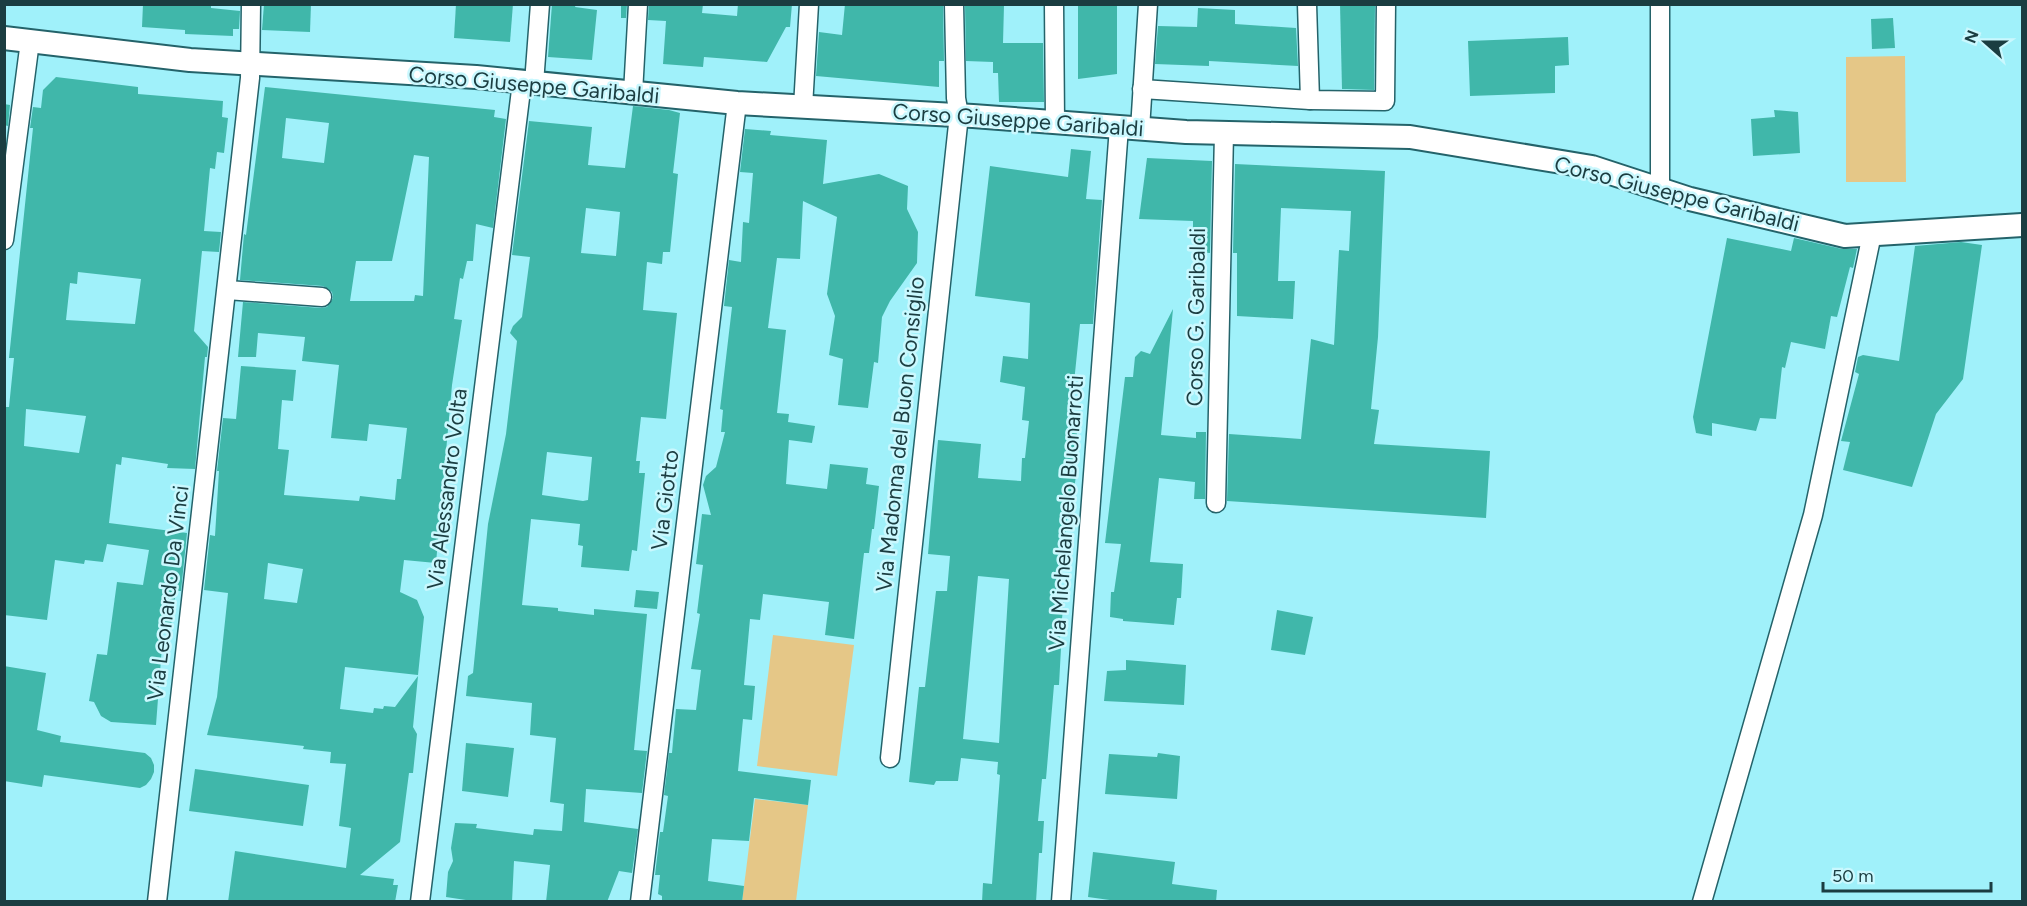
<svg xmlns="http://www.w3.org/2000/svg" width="2027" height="906" font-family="Figtree,sans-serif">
	<rect width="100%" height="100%" fill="#a0f1fa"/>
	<g fill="#e5c787">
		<path d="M1905 56 1906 182H1846V57Z"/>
		<path d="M773 635 854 645 837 776 757 766Z"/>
		<path d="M755 799 808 805 796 901 742 902Z"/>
	</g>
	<g fill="#40b7aa" fill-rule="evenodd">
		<path d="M143 4H211V8L240 11 239 29H233V36L185 34V30L142 27Z"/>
		<path d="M264 4H311L310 32 262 30Z"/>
		<path d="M456 4H513L510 42 454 38Z"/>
		<path d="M552 4H576L575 7 597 10 592 60 548 57Z"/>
		<path d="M621 4H627L626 18H621Z"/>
		<path d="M649 4H703L702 13 737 16 738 4H792L790 27H786L767 62 704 57 703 67 663 64 666 21 648 20Z"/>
		<path d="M845 4H943L944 61H939V87L816 76 819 32 842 35Z"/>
		<path d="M1078 4H1117V74L1078 79Z"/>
		<path d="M1340 4H1375L1374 90 1342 89Z"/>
		<path d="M965 5H1004L1003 43H1043L1044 102H999L998 73H993V62L966 61Z"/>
		<path d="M1198 8 1235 10V24L1296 28 1298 66 1209 61V66L1155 64 1158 26 1197 27Z"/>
		<path d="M1893 18 1895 48 1872 49 1871 19Z"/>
		<path d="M1568 37 1569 65 1555 66V93L1470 96 1468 41Z"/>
		<path d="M56 77 138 87V94L223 101 222 117 228 118 224 153 217 152 215 169 210 168 204 231 221 232 219 252 202 251 194 331 208 347 207 357H205L195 469 167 468 168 464 122 457 121 465 116 464 109 523 187 533 181 591H176L170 633H163L156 725 111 722 101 716 94 702 89 701 97 654 107 655 117 582 143 585 149 550 107 544 103 562 85 560 84 564 55 560 47 620 4 615V407H9L14 358H9L33 128H30L33 107 41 108 43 90ZM78 272 141 279 135 324 66 320 70 283 77 284ZM26 409 86 416 79 453 24 446Z"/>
		<path d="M265 87 495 110 494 117 506 119 493 228 476 224 473 261H467L463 279 460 278 454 319 462 320 452 385 436 563 404 560 400 592 417 600 424 617 418 675 345 667 340 709 373 713 374 708 383 709 384 706 395 707 418 676 413 727 417 734 413 773H409L400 842 360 875 394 879 393 885H398L395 902H228L235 851 346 868 351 828 339 826 346 764 330 763 331 752 303 749 304 746 207 735 217 697 228 593 204 590 210 535 215 536 219 471H217L223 418 236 419 241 366 296 370 293 401 282 400 278 449 289 450 284 495 359 501 360 496 395 500 397 479H401L407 428 369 424 367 441 331 438 339 365 302 361 305 337 258 333 256 357H238L243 302 321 308 327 307 333 298 332 292 323 286 240 280 244 234 246 235ZM286 118 329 123 324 163 282 158ZM414 155 429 157 423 296 415 295 414 301H350L356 261H392ZM268 563 303 569 297 603 264 599Z"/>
		<path d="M4 104 10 105 8 126 4 125Z"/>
		<path d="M633 106 669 110 680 113 673 173 678 174 670 252H663L662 264 647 262 643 310 677 313 666 419 641 417 636 461H640L639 473H645L637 551 632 550 629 571 581 567 583 546 578 545 580 524 531 519 522 605 558 608V611L594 615V609L647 614 634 750 647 751 642 793 586 789 584 822 638 829 632 873 619 871 607 902H546L550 865 514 861 512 902H479L446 897 448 872 453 861 451 848 455 823 477 824 476 828 533 835 534 829 562 831 564 804 550 802 556 738 530 735 532 703 466 696 468 676 473 673 488 524 506 434 517 341 510 333 513 326 522 317 530 257 512 255 529 121 592 127 588 165 625 168ZM586 208 620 212 616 256 581 253ZM547 452 592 457 588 500 583 501 542 495Z"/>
		<path d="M1774 110 1798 112 1800 153 1753 156 1751 119 1775 117Z"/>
		<path d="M745 129 771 131 770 135 827 140 823 184 879 174 908 186 907 209 918 232 917 263 890 301 882 317 878 363 874 362 868 408 838 405 843 359 829 355 835 316 827 294 837 217 803 201 800 259 777 258 768 328 786 330 777 413 789 414 788 422 815 426 812 443 789 440 786 484 827 489 830 464 868 468 866 484 879 486 874 529H872L869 553H864L854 639 825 635 829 602 763 594 760 620 750 619 744 685 755 686 752 720 743 719 738 771 811 780 808 805 754 798 749 841 712 839 708 881 744 886 742 902H662V896L658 894 660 875H655L660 832H663L668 796 664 795 669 753H672L676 709 696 710 701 670 691 669 700 614 697 613 703 565 696 564 702 514 711 515 703 485 706 476 716 467 725 432H721L723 410 720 409 732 307 724 306 729 260 741 262 743 222 749 223 753 173 740 172Z"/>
		<path d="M1071 149 1091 151 1086 199 1102 200 1093 324H1080L1071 412H1076L1074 422 1078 424 1072 474 1076 475 1073 498 1069 497 1061 584V595L1064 599 1059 648H1061L1059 685H1054L1046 779H1042L1038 821H1044L1042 853H1039L1036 902H982L983 883 992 884 1000 775 997 774 998 762 961 758 958 781H936L934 785 909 782 919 687H925L936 591H947L950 556 928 554 938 440 981 444 978 478 1021 481 1022 458H1025L1029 421 1022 420 1025 387 1000 382 1003 356 1028 359 1030 303 975 296 990 166 1068 177ZM978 576 1009 579 999 743 963 739Z"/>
		<path d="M1147 158 1212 161 1210 253 1193 252V221L1139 219Z"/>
		<path d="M1235 164 1385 171 1378 337 1371 409 1379 410 1374 444 1490 451 1486 518 1227 501 1229 434 1301 439 1311 339 1334 345 1339 250 1349 251 1351 211 1281 208 1278 281H1295L1293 319 1237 316V253H1233Z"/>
		<path d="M1727 238 1791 251 1794 238 1842 249H1857L1853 268 1850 267 1837 317 1831 316 1825 349 1791 342 1785 368 1782 367 1776 419 1760 418 1756 431 1712 423V436L1696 433 1693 417Z"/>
		<path d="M1961 242 1982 245 1963 379 1936 414 1912 487 1843 470 1850 442 1841 441 1859 374 1855 372 1858 357 1863 355 1899 361 1915 246Z"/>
		<path d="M1173 309 1161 435 1196 438V432H1206L1205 499H1194L1195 482 1159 478 1150 562 1183 564 1181 598H1177L1174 625 1123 621V619L1110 617 1111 592H1114L1121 544 1105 543 1125 377H1133L1135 357 1141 351 1150 354Z"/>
		<path d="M636 590 659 592 657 609 634 607Z"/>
		<path d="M1277 610 1313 617 1305 655 1271 650Z"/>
		<path d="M1126 660 1186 665 1184 705 1104 701 1107 671 1126 670Z"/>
		<path d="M4 666 46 673 37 730 61 736 60 742 145 753 151 758 154 765V772L151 779 146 785 140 788 44 775 42 787 4 781Z"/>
		<path d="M466 743 514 748 508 797 462 791Z"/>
		<path d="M1158 753 1180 756 1177 799 1105 794 1109 754 1157 757Z"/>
		<path d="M195 769 309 785 303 826 189 811Z"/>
		<path d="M1093 852 1175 862 1172 884 1217 890 1216 902H1124L1088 897Z"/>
	</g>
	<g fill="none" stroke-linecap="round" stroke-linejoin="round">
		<g stroke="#24636a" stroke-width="21">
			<g id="minor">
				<path d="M1054 4 1055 122"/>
				<path d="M1307 4 1310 100"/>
				<path d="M1660 4V190"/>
				<path d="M534 83 540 4"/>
				<path d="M1142 89 1310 100 1385 101 1386 4"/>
				<path d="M633 93 638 4"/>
				<path d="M803 107 809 4"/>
				<path d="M1140 129 1148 4"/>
				<path d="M4 240 30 41"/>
				<path d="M227 290 322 297"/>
				<path d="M1216 503 1224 133"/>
				<path d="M890 758 959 115 956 98 954 4"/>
				<path d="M157 902 250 78 251 4"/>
				<path d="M420 902 522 82"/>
				<path d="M640 902 737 103"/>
				<path d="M1061 902 1119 127"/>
				<path d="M1702 902 1813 515 1872 234"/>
			</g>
		</g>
		<g stroke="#24636a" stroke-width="26">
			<path id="tertiary" d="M4 38 190 60 476 77 737 103 973 116 1186 132 1410 137 1592 167 1690 199 1845 236 2022 225"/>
		</g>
		<use href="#minor" stroke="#fff" stroke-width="18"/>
		<use href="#tertiary" stroke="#fff" stroke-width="22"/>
	</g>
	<g text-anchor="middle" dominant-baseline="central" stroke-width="5" stroke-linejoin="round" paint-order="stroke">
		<g font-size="22" fill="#1b3d41" stroke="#caf8fe">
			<text transform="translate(534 85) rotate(5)">Corso Giuseppe Garibaldi</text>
			<text transform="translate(1018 120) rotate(4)">Corso Giuseppe Garibaldi</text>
			<text transform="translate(1677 194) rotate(14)">Corso Giuseppe Garibaldi</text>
			<text transform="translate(1196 317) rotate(-89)">Corso G. Garibaldi</text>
			<text transform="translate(900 434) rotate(-84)">Via Madonna del Buon Consiglio</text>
			<text transform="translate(447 489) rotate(-83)">Via Alessandro Volta</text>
			<text transform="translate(665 500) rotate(-83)">Via Giotto</text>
			<text transform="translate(1066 513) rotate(-86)">Via Michelangelo Buonarroti</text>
			<text transform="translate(168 593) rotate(-83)">Via Leonardo Da Vinci</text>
		</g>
	</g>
	<rect width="2027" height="906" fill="none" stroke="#1b3d41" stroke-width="12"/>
	<g transform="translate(1985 42) rotate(291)" stroke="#caf8fe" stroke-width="4.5" paint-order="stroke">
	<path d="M0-4.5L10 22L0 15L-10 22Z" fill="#1b3d41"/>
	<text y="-9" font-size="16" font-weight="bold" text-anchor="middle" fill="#1b3d41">N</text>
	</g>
	<path d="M1823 882v9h168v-9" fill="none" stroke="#1b3d41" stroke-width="3"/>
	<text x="1832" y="882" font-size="18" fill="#1b3d41" stroke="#caf8fe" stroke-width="4.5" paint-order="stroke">50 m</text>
</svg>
